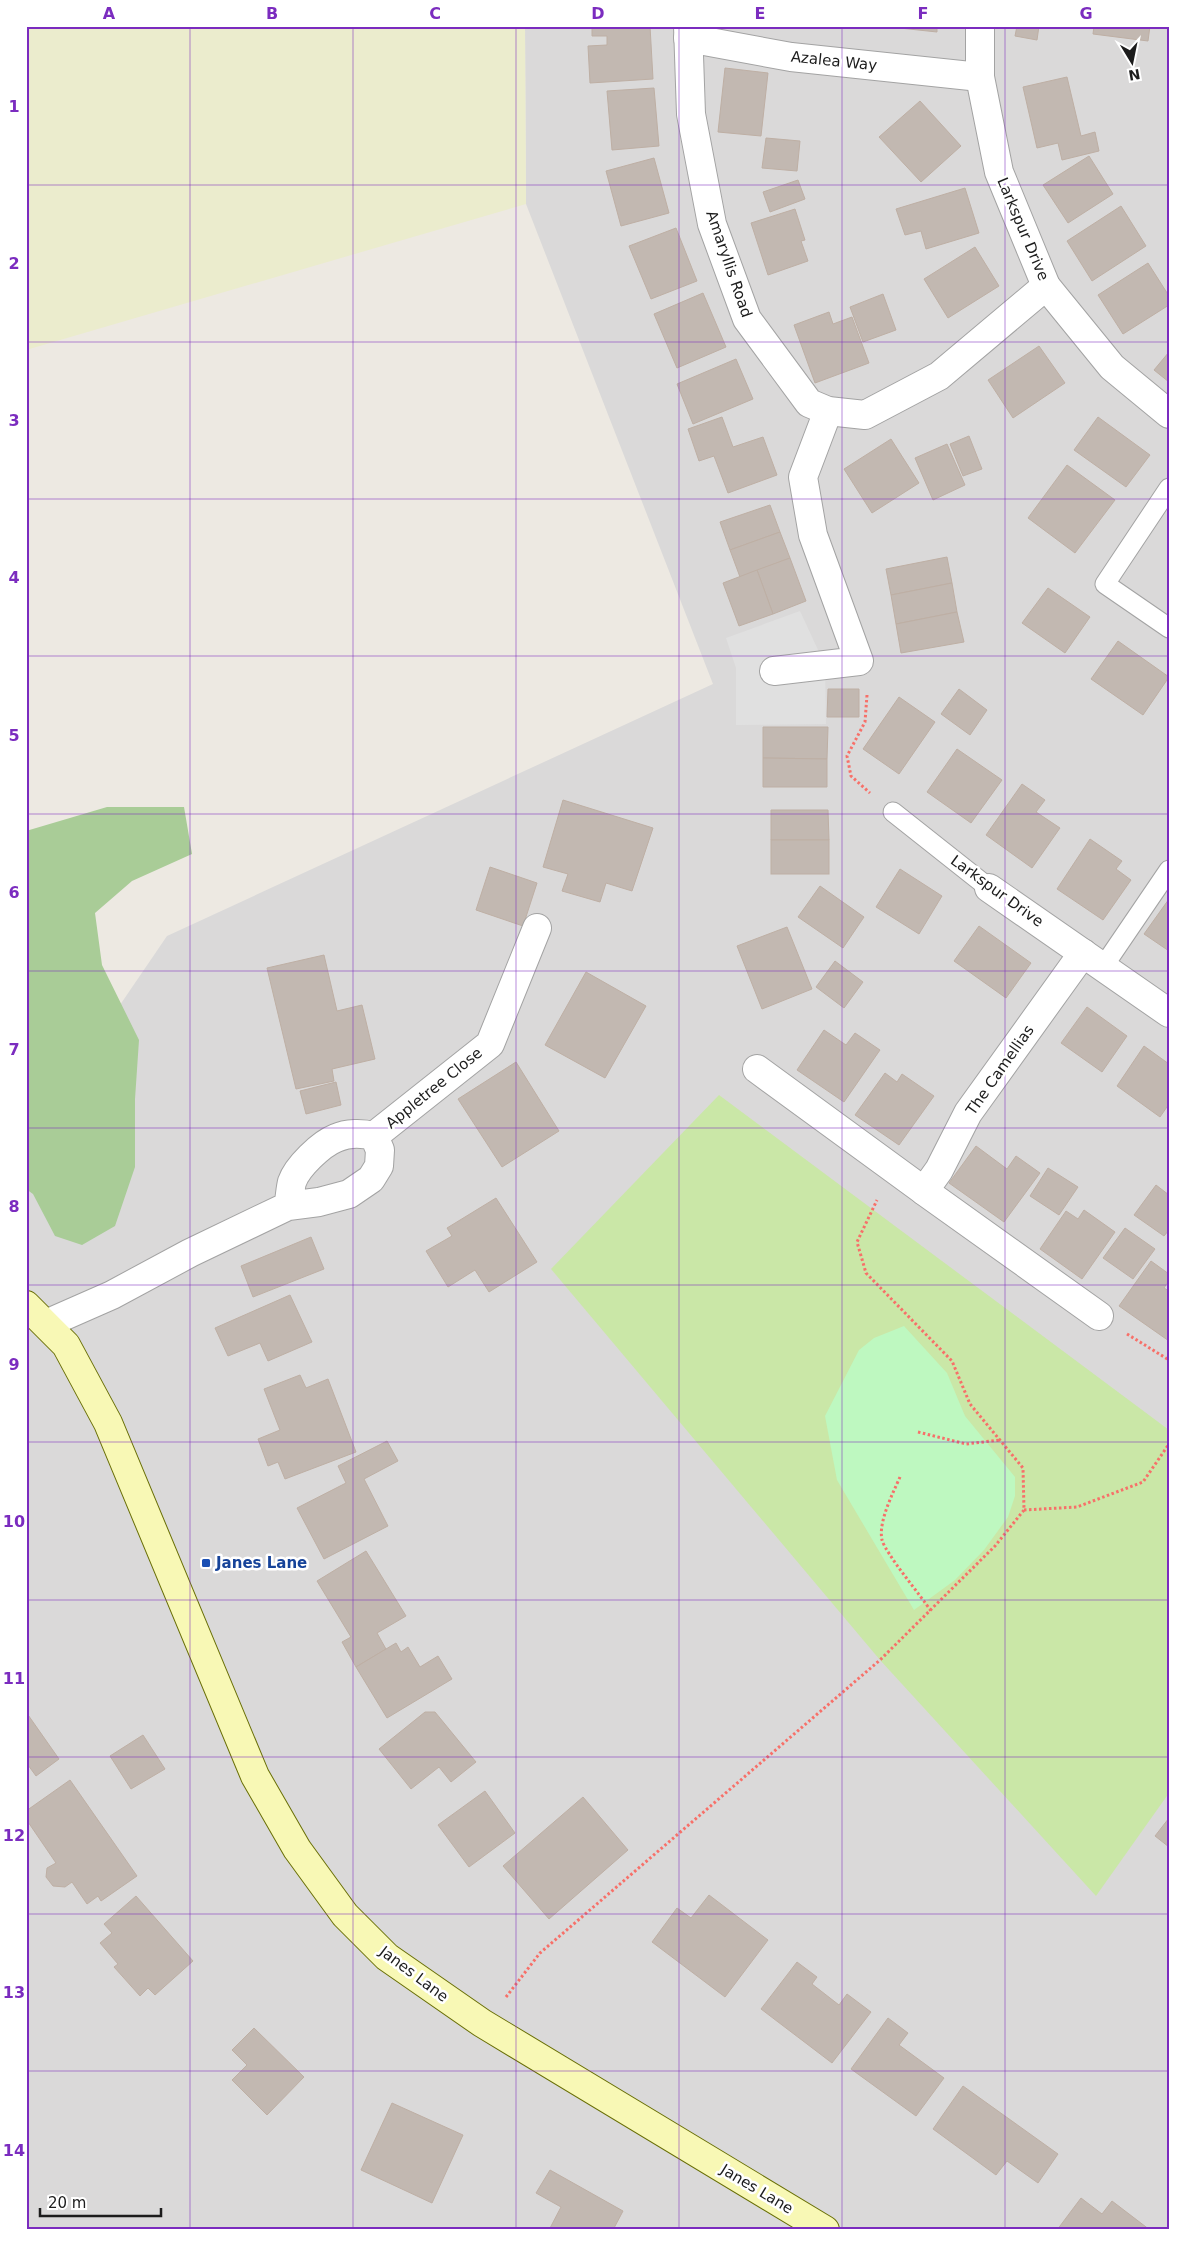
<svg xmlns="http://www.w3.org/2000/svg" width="1195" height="2256" font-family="'DejaVu Sans',sans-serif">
	<rect width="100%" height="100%" fill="#ede9e2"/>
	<path fill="#dad9d9" d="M525 26H1169V2230H26V1105L90 1049 167 936 713 684 526 204Z"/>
	<path fill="#ebeccd" d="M26 26H525L526 204 26 350Z"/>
	<path fill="#cae7a7" d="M719 1095 1169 1430V1793L1096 1896 880 1660 551 1269Z"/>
	<path fill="#a9cc97" d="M107 807H184L192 854 132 881 95 913 102 965 139 1040 135 1099V1167L115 1226 82 1245 55 1236 33 1194 26 1189V831Z"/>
	<path fill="#bef8c0" d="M904 1326 947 1373 965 1416 1015 1477V1496L1008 1517 984 1550 955 1580 914 1610 837 1480 825 1416 859 1350 874 1338Z"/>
	<path fill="#e0e0e0" d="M800 611 825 665 826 724 736 725V668L726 638Z"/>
	<g fill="#c2b8b1" stroke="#beafa4">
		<path d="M592 26H650L653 79 590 83 588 46 607 45V36H592Z"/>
		<path d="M881 26H937V32Z"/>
		<path d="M1017 26H1039L1037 40 1015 36Z"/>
		<path d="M1094 26H1150L1148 41 1093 34Z"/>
		<path d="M725 68 768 73 761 136 718 132Z"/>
		<path d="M1067 77 1081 136 1095 132 1099 151 1062 160 1058 143 1037 148 1023 87Z"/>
		<path d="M654 88 659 146 612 150 607 91Z"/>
		<path d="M920 101 961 146 921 182 879 137Z"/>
		<path d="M766 138 800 141 797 171 762 168Z"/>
		<path d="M1089 156 1113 194 1068 223 1043 185Z"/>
		<path d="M654 158 669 213 621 226 606 171Z"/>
		<path d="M798 180 805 199 770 212 763 192Z"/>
		<path d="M965 188 979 233 926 249 921 231 905 235 896 209Z"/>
		<path d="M1121 206 1146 246 1092 281 1067 241Z"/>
		<path d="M795 209 805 240 801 241 808 261 768 275 751 223Z"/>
		<path d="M676 228 697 281 651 299 629 246Z"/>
		<path d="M975 247 999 286 948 318 924 279Z"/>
		<path d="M1148 263 1169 296V305L1123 334 1098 295Z"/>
		<path d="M703 293 726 347 677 368 654 314Z"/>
		<path d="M883 294 896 330 863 342 850 307Z"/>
		<path d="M829 312 833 324 852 317 869 363 815 383 794 325Z"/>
		<path d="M1039 346 1065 383 1013 418 988 380Z"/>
		<path d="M1169 352V382L1154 370Z"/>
		<path d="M736 359 753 399 693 424 677 384Z"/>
		<path d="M722 417 733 447 763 437 777 475 728 493 714 456 699 461 688 429Z"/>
		<path d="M1098 417 1150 455 1126 487 1074 450Z"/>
		<path d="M969 436 982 469 963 476 950 444Z"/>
		<path d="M891 439 919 483 872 513 844 469Z"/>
		<path d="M947 444 965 485 933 500 915 458Z"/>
		<path d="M1067 465 1115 500 1075 553 1028 518Z"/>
		<path d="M770 505 780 532 730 550 720 522Z"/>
		<path d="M780 532 790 558 740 577 730 550Z"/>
		<path d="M947 557 952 583 891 595 886 569Z"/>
		<path d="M790 558 806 601 773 614 757 570Z"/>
		<path d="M757 570 773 614 739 626 723 583Z"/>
		<path d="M952 583 957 612 896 624 891 595Z"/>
		<path d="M1048 588 1090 617 1065 653 1022 623Z"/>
		<path d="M957 612 964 642 901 653 896 624Z"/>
		<path d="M1118 641 1169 677 1143 715 1091 679Z"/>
		<path d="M828 689H859V717H827Z"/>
		<path d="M959 689 987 710 970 735 941 714Z"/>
		<path d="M899 697 935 722 899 774 863 749Z"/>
		<path d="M763 727H828L827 759 763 758Z"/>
		<path d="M957 749 1002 780 971 823 927 792Z"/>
		<path d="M763 758 827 759V787H763Z"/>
		<path d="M1022 784 1045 800 1036 812 1060 828 1032 868 986 835Z"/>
		<path d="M563 800 653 828 632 891 606 883 600 902 562 891 568 874 543 867Z"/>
		<path d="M771 810H828L829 840H771Z"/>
		<path d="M1090 839 1122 861 1116 869 1131 880 1103 920 1057 889Z"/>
		<rect x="771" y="840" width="58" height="34"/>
		<path d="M490 867 537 883 523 926 476 910Z"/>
		<path d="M900 869 942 896 919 934 876 907Z"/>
		<path d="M820 886 864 917 843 948 798 917Z"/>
		<path d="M1169 899V951L1144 934Z"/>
		<path d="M979 926 1031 963 1006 998 954 961Z"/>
		<path d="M787 927 812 989 762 1009 737 946Z"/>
		<path d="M324 955 337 1011 362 1005 375 1059 332 1069 334 1081 296 1089 267 968Z"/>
		<path d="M835 961 863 982 844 1008 816 987Z"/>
		<path d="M586 972 646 1006 605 1078 545 1045Z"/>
		<path d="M1087 1007 1127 1036 1102 1072 1061 1043Z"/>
		<path d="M824 1030 846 1045 855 1033 880 1050 844 1102 797 1070Z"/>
		<path d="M1144 1046 1169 1064V1104L1160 1117 1117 1086Z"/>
		<path d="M516 1062 559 1131 502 1167 458 1099Z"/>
		<path d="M885 1073 897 1082 902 1074 934 1096 899 1145 855 1115Z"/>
		<path d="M336 1082 341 1105 306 1114 300 1091Z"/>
		<path d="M976 1146 1007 1169 1016 1156 1040 1173 1004 1222 949 1183Z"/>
		<path d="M1048 1168 1078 1187 1059 1215 1030 1196Z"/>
		<path d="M1156 1185 1169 1195V1230L1164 1236 1134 1215Z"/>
		<path d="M496 1198 537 1262 489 1292 475 1270 448 1287 426 1251 452 1236 447 1228Z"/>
		<path d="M1084 1210 1115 1232 1082 1279 1040 1249 1066 1211 1078 1219Z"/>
		<path d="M1125 1228 1155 1249 1133 1279 1103 1258Z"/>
		<path d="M311 1237 324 1269 253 1297 241 1266Z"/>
		<path d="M1151 1261 1169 1274V1280L1164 1288 1169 1291V1341L1119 1306Z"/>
		<path d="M290 1295 312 1342 268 1361 260 1343 228 1356 215 1328Z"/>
		<path d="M300 1375 306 1388 328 1379 356 1452 285 1479 278 1462 268 1466 258 1439 280 1430 264 1389Z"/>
		<path d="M387 1441 398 1461 364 1479 388 1526 324 1559 297 1508 346 1483 338 1466Z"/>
		<path d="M366 1551 406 1616 377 1633 386 1649 356 1667 342 1642 351 1637 317 1581Z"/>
		<path d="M396 1643 401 1652 408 1647 420 1667 438 1656 452 1679 387 1718 356 1667Z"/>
		<path d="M26 1712 59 1759 36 1776 28 1765 26 1766Z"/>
		<path d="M425 1712H435L476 1762 451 1782 439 1767 411 1789 379 1749Z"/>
		<path d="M143 1735 165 1769 131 1789 110 1756Z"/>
		<path d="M70 1780 137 1876 101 1901 98 1896 87 1904 72 1882 65 1887 53 1886 46 1877 47 1868 56 1863 26 1819V1811Z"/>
		<path d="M485 1791 515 1833 469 1867 438 1825Z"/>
		<path d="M583 1797 628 1850 549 1919 503 1866Z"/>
		<path d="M1169 1818V1847L1155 1836Z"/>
		<path d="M709 1895 768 1940 725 1997 652 1942 677 1908 691 1918Z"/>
		<path d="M136 1896 193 1961 155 1995 148 1988 140 1996 114 1967 118 1964 100 1943 112 1933 104 1924Z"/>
		<path d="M797 1962 817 1977 812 1984 839 2005 847 1994 871 2012 832 2063 761 2009Z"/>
		<path d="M888 2018 908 2033 899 2045 944 2078 916 2116 851 2069Z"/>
		<path d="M254 2028 304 2077 267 2115 232 2080 247 2065 232 2050Z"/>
		<path d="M963 2086 1058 2154 1038 2183 1007 2161 996 2175 933 2129Z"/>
		<path d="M392 2103 463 2135 432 2203 361 2170Z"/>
		<path d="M550 2170 623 2211 613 2230 601 2228 600 2230H549L561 2207 536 2193Z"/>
		<path d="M1081 2198 1102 2214 1112 2201 1150 2230H1057Z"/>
	</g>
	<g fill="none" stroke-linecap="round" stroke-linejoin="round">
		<g stroke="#a3a3a3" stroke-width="21">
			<g id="lane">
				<path d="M1169 488 1105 584 1169 628"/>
				<path d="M893 812 989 888"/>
				<path d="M1103 967 1169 870"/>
			</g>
		</g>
		<g stroke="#a3a3a3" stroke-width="30">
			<g id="street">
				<path d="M688 26 691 114 712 224 747 319 809 403 828 411 865 415 939 376 1046 286"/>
				<path d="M980 26V77L999 172 1046 286 1112 367 1169 414"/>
				<path d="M688 38 791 57 980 77"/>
				<path d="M774 671 859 661 813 535 803 477 828 411"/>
				<path d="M989 888 1169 1013"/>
				<path d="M757 1069 924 1191 939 1170 968 1113 1083 953"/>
				<path d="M374 1136 490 1044 537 928"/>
				<path d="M924 1191 1099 1316"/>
				<path d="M46 1324 112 1295 190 1253 288 1206 319 1202 349 1194 371 1179 379 1166 380 1150 374 1136C362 1133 347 1133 336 1138 321 1144 297 1167 292 1182 290 1190 290 1198 288 1206"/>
			</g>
		</g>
		<g stroke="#696f06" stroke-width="30">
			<path id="secondary" d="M26 1305 66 1345 108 1423 255 1776 297 1849 345 1915 387 1957 482 2023 825 2230"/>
		</g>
		<g stroke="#f77069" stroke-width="3" stroke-dasharray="2.5 2.5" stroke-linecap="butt">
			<path d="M867 695 865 722 847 756 851 776 870 793"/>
			<path d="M1127 1334 1169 1360"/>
			<path d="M918 1432 966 1444 1000 1440"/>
			<path d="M900 1477C893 1493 878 1522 882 1540 886 1554 921 1596 931 1611"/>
			<path d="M1024 1510 1077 1507 1143 1482 1169 1444"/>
			<path d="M506 1997 540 1953 880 1660 995 1546 1024 1510 1023 1468 970 1404 952 1361 866 1273 857 1242 877 1200"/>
		</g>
		<use href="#lane" stroke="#fff" stroke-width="19"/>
		<use href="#street" stroke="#fff" stroke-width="28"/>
		<use href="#secondary" stroke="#f8f8b5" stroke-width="28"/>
	</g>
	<path fill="none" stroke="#7b2cbf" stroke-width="1" stroke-opacity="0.55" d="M190 26V2230M353 26V2230M516 26V2230M679 26V2230M842 26V2230M1005 26V2230M26 185H1169M26 342H1169M26 499H1169M26 656H1169M26 814H1169M26 971H1169M26 1128H1169M26 1285H1169M26 1442H1169M26 1600H1169M26 1757H1169M26 1914H1169M26 2071H1169"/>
	<rect fill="#1a4fb4" stroke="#fff" stroke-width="2" x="201" y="1558" width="10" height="10" rx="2.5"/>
	<g text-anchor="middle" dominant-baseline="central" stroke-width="5" stroke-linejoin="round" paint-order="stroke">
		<g font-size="15" fill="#1c1c1c" stroke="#fff">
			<text transform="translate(834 61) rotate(6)">Azalea Way</text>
			<text transform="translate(1023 229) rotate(67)">Larkspur Drive</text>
			<text transform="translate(729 264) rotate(71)">Amaryllis Road</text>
			<text transform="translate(997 891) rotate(36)">Larkspur Drive</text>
			<text transform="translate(1000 1070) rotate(-55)">The Camellias</text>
			<text transform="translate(434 1088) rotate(-39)">Appletree Close</text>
			<text transform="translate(414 1974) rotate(37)">Janes Lane</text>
			<text transform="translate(757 2189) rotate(31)">Janes Lane</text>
		</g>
		<g font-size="15" font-weight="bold" fill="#164399" stroke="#fff" text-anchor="start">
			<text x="216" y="1563">Janes Lane</text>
		</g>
	</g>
	<rect width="1195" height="2256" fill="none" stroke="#ffffff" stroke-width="55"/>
	<g transform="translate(1132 62) rotate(170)" stroke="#ffffff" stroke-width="4" paint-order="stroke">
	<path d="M0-4L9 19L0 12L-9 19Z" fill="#1c1c1c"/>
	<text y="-8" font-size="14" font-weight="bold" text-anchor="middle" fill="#1c1c1c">N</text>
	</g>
	<path d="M40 2208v8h121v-8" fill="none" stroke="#1c1c1c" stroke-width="2.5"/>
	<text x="48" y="2208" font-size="15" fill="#1c1c1c" stroke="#ffffff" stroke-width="4" paint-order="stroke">20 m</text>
	<rect x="28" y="28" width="1140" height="2200" fill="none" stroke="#7b2cbf" stroke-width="2"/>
	<g font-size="16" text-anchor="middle" font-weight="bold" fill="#7b2cbf">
		<text x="109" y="19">A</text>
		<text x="272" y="19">B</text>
		<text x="435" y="19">C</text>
		<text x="598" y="19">D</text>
		<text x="760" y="19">E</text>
		<text x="923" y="19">F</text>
		<text x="1086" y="19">G</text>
		<text x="14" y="112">1</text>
		<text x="14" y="269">2</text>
		<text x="14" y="426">3</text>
		<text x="14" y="583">4</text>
		<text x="14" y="741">5</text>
		<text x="14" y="898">6</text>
		<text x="14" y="1055">7</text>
		<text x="14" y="1212">8</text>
		<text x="14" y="1370">9</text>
		<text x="14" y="1527">10</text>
		<text x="14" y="1684">11</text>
		<text x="14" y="1841">12</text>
		<text x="14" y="1998">13</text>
		<text x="14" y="2156">14</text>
	</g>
</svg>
